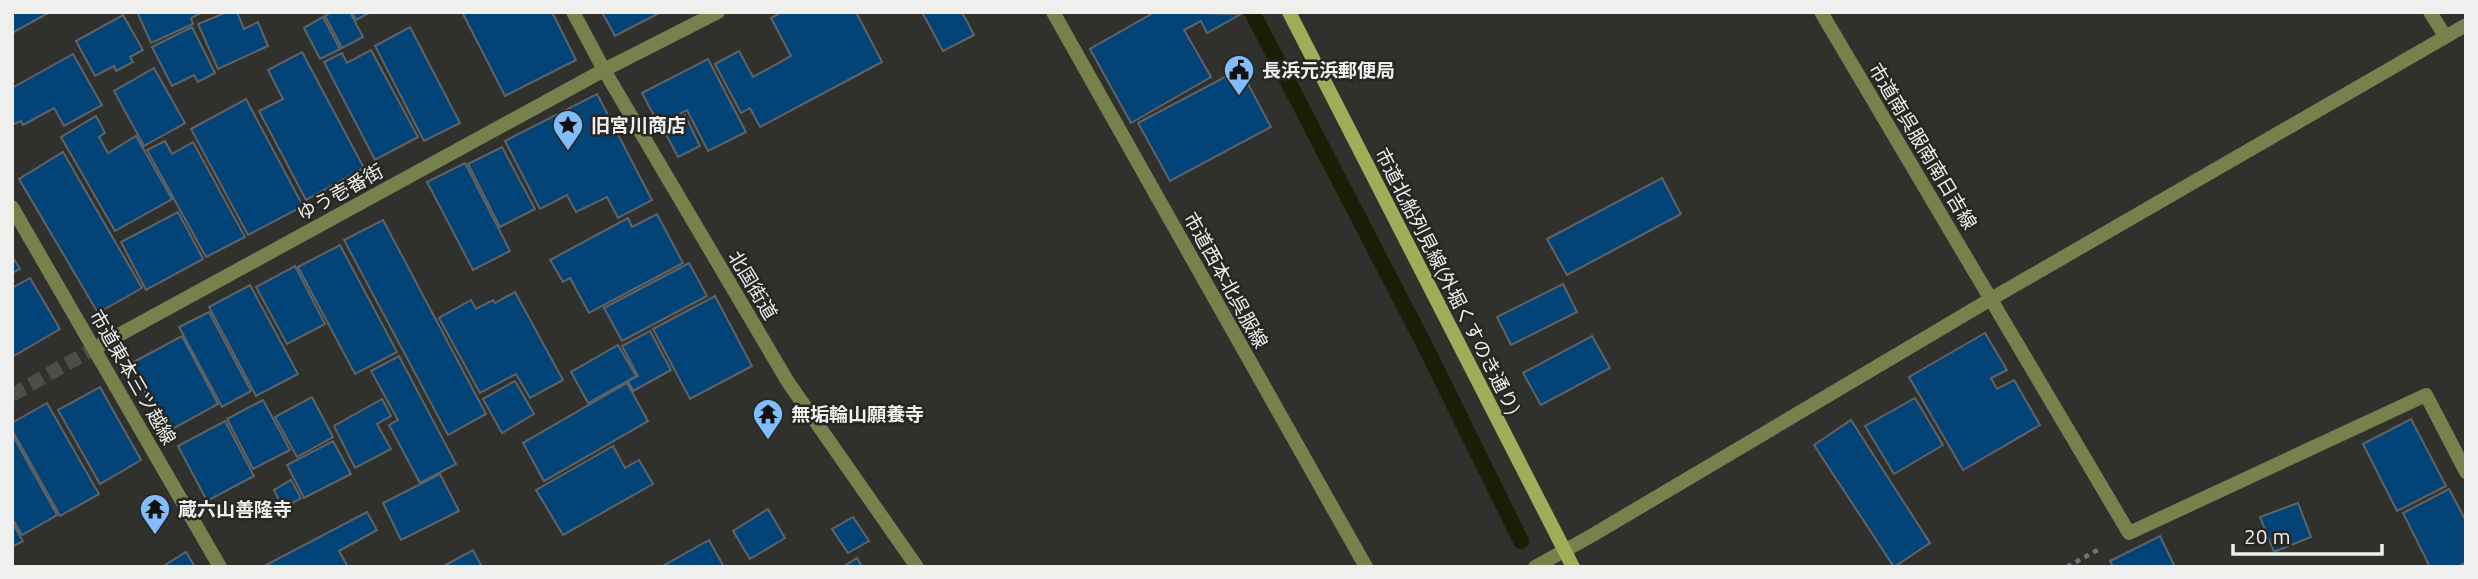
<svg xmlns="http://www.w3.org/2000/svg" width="2478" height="579" font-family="Ubuntu,'Noto Sans JP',sans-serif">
	<rect width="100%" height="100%" fill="#30302d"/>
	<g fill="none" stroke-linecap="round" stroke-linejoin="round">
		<path stroke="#1a1e05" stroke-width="16" d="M1252 12 1425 346 1521 541"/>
	</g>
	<g fill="#024478" stroke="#606366" stroke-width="2">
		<path d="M12 12H50L12 33Z"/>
		<path d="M137 12H203L191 18 193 24 151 43Z"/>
		<path d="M227 12H237L244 29 258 22 268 46 218 69 198 24Z"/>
		<path d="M331 12H350L363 37 342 48 325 16Z"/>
		<path d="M352 12H371L356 20Z"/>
		<path d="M462 12H552L576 60 505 96Z"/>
		<path d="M602 12H661L615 36Z"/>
		<path d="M782 12H856L882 62 760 127 750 108 741 113 715 64 739 51 753 77 791 56 771 18Z"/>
		<path d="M922 12H962L974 35 943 51Z"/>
		<path d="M1155 12 1241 14 1207 33 1201 21 1184 30 1211 77 1131 123 1090 49Z"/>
		<path d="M123 15 143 50 130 57 133 62 116 71 114 66 95 76 76 41Z"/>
		<path d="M323 17 340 49 320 59 304 28Z"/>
		<path d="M192 27 215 73 198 82 194 75 172 86 152 47Z"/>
		<path d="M410 27 460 123 424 141 375 46Z"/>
		<path d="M371 50 418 137 375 160 324 62 342 53 347 63Z"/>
		<path d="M302 52 364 168 306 200 259 111 283 99 268 70Z"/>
		<path d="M73 54 102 105 64 126 54 108 23 125 21 121 12 125V88Z"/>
		<path d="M708 59 746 132 708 151 687 110 659 125 642 93Z"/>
		<path d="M154 68 185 123 144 146 114 91Z"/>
		<path d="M1240 69 1271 127 1170 181 1138 123Z"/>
		<path d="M597 94 652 200 618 218 607 197 576 212 567 195 540 209 505 141Z"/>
		<path d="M246 99 303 206 248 235 191 129Z"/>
		<path d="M685 115 700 146 678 157 662 127Z"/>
		<path d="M96 116 105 133 99 137 108 153 136 136 172 199 115 231 61 137Z"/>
		<path d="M165 141 172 154 193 142 245 237 206 257 147 150Z"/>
		<path d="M502 147 535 209 500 227 468 164Z"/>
		<path d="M63 152 142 288 98 313 19 179Z"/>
		<path d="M465 163 510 251 473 270 427 182Z"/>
		<path d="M1662 178 1681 214 1567 275 1547 239Z"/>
		<path d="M178 212 203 259 146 290 121 242Z"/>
		<path d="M657 214 683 263 589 313 570 278 563 282 550 260 628 218 632 227Z"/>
		<path d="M383 220 486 414 448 435 344 240Z"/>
		<path d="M340 245 397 352 355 374 298 267Z"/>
		<path d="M12 256 20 269 12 273Z"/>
		<path d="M689 263 707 296 622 341 604 308Z"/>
		<path d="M295 266 325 324 287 344 256 287Z"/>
		<path d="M30 278 60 329 12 357V288Z"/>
		<path d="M1563 284 1577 312 1511 345 1497 317Z"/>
		<path d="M250 285 298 374 256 396 209 307Z"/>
		<path d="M515 292 563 380 530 398 516 374 480 393 439 318 471 300 476 309 493 300 495 303Z"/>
		<path d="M715 296 752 366 690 399 653 329Z"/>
		<path d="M209 312 251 391 222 407 179 327Z"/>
		<path d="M650 331 671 370 633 391 628 381 638 376 622 346Z"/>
		<path d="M1985 333 2007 370 1991 378 1997 389 2014 380 2040 425 1963 470 1909 377Z"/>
		<path d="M182 336 218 404 167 432 130 364Z"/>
		<path d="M1592 336 1610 368 1541 405 1523 373Z"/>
		<path d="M618 345 636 376 588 403 571 372Z"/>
		<path d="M399 356 456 464 420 483 389 425 398 420 371 371Z"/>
		<path d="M515 381 534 414 502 433 483 399Z"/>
		<path d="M627 383 648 421 544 481 523 443Z"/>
		<path d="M100 387 141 460 100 484 58 410Z"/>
		<path d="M312 397 333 437 297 457 275 417Z"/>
		<path d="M1915 398 1943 445 1894 474 1865 426Z"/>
		<path d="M382 399 391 416 377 424 391 449 355 468 334 426Z"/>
		<path d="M263 400 290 450 253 469 227 419Z"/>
		<path d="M47 403 99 494 60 516 12 430V423Z"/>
		<path d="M2411 419 2446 486 2397 511 2363 444Z"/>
		<path d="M1851 420 1930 543 1894 567 1814 445Z"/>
		<path d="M225 421 254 476 207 501 178 446Z"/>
		<path d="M12 434 57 515 22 535 12 518Z"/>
		<path d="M333 441 351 474 304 498 287 465Z"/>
		<path d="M613 446 625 468 639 460 653 484 563 535 536 490Z"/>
		<path d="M440 474 459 511 401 540 383 503Z"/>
		<path d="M291 480 301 498 283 508 274 490Z"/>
		<path d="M2449 489 2466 521V562L2457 567H2430L2403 513Z"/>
		<path d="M2298 503 2311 537 2274 552 2260 517Z"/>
		<path d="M768 509 785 538 750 559 733 531Z"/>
		<path d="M367 512 377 530 339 551 348 567H268L266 565Z"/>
		<path d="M853 517 869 541 848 553 832 529Z"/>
		<path d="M12 522 23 541 12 547Z"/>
		<path d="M2160 536 2175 567H2113L2110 561Z"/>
		<path d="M709 540 724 567H661Z"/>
		<path d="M473 550 482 567H442Z"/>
		<path d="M186 552 195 567H162Z"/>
		<path d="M857 558 862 567H843Z"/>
	</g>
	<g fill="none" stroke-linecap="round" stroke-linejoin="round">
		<path stroke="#4d4d4a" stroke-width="14" stroke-dasharray="14 7" stroke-linecap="butt" d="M12 395 95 348"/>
		<path stroke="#737371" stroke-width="4.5" stroke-dasharray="5 5" stroke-linecap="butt" d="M2067 567 2101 548"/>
		<g stroke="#77814c" stroke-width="14">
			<path d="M573 12 604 70 788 382 917 567"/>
			<path d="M1053 12 1366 567"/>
			<path d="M1821 12 2129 533 2426 395 2466 472"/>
			<path d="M2430 12 2445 36"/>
			<path d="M12 207 220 567"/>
			<path d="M95 348 604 70 718 12"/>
			<path d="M1535 567 1591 536 1991 299 2466 25"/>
		</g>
		<path stroke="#9eae58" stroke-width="14" d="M1289 12 1573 567"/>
	</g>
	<defs>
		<g id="civic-pin" transform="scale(1.575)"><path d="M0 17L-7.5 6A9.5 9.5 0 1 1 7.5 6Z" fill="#81bdfa" stroke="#262623"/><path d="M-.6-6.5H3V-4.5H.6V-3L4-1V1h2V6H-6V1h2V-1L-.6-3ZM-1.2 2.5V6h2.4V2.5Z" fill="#111"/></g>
		<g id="sight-pin" transform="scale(1.575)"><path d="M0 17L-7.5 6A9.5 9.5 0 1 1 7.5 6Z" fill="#81bdfa" stroke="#262623"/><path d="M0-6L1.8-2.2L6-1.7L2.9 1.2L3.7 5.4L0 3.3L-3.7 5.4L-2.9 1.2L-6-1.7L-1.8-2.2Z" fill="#111"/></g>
		<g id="temple-pin" transform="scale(1.575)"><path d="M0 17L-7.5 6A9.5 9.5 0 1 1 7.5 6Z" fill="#81bdfa" stroke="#262623"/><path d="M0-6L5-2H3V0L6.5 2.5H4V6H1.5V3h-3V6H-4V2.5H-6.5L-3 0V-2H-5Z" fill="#111"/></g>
	</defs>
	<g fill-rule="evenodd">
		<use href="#civic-pin" x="1239" y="70"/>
		<use href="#sight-pin" x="568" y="125"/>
		<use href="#temple-pin" x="768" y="414"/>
		<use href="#temple-pin" x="155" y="509"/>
	</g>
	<g text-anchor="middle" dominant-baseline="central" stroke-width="5" stroke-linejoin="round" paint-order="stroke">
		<g font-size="19" font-weight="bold" fill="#eff0ee" stroke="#262623" text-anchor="start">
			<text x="1262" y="70">長浜元浜郵便局</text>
			<text x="591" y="125">旧宮川商店</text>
			<text x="791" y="414">無垢輪山願養寺</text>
			<text x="178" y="509">蔵六山善隆寺</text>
		</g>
		<g font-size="19" fill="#eff0ee" stroke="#262623">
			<text transform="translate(1923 146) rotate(59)">市道南呉服南南日吉線</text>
			<text transform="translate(340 192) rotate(-29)">ゆう壱番街</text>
			<text transform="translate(1226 280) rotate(61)">市道西本北呉服線</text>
			<text transform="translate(1448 281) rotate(63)">市道北船列見線(外堀くすのき通り)</text>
			<text transform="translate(753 285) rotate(59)">北国街道</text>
			<text transform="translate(133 377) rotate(60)">市道東本三ツ越線</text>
		</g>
	</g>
	<rect width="2478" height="579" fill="none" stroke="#eff0ee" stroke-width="28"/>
	<path d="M2233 544v10h149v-10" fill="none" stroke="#eff0ee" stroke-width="3.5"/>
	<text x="2244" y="544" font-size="21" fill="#eff0ee" stroke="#262623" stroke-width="5" paint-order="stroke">20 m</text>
</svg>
